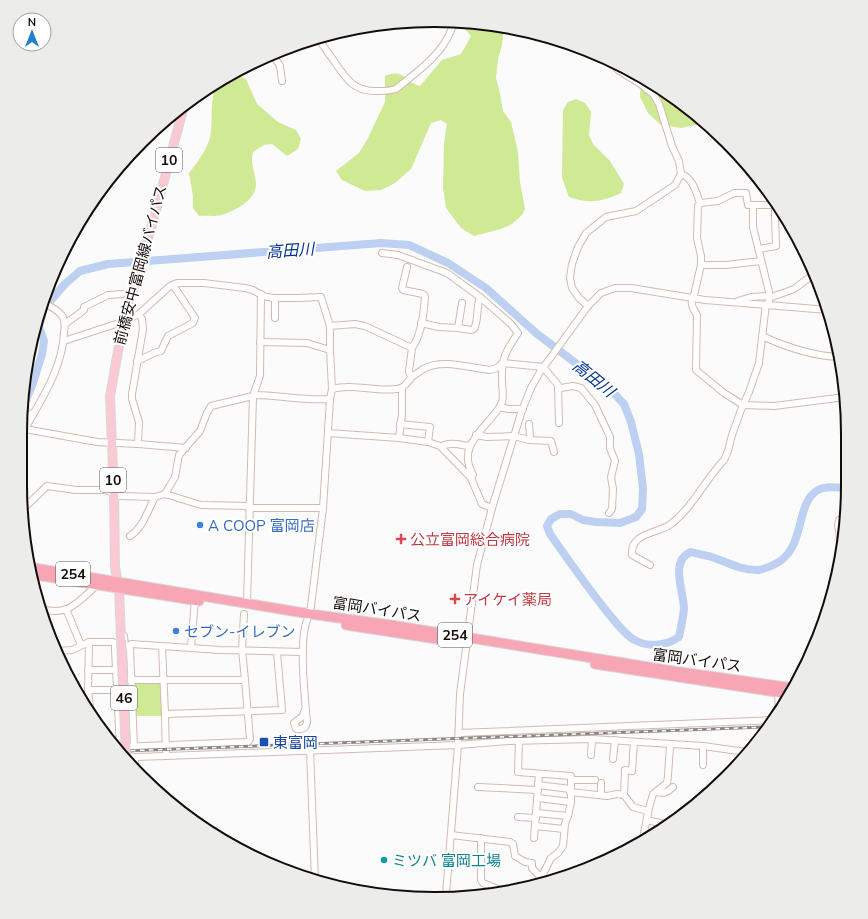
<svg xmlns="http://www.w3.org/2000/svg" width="868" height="919" font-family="Mulish,'Noto Sans JP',sans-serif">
	<rect width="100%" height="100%" fill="#fbfbfb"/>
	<g fill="#cfe995">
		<path d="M458 21 504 28 502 45 498 59 496 78 500 94 503 111 511 122 518 152 520 182 525 209 522 215 512 224 501 229 474 236 461 228 446 208 443 188 444 144 447 124 441 120 431 123 411 169 395 183 381 190 365 191 342 180 336 171 359 153 368 138 385 102V76C405 68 404 82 420 86L442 60 461 54 471 36Z"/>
		<path d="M233 74 246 79 257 104 278 122 296 130 301 139 298 149 287 156 272 144 264 145 253 152C250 163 255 172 256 183 257 200 234 211 221 215 214 217 206 215 199 216L193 208V196L189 173C197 163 206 151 210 138 215 119 204 79 233 74Z"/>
		<path d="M641 77 686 106 705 123 681 128 661 125 648 113 640 97Z"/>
		<path d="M576 99 585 103 591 112 589 135 593 144 610 161 624 184 621 193C601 202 590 204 569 197L562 178 563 110 568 102Z"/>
		<path d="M135 683H159L161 685V716H134L133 686Z"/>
	</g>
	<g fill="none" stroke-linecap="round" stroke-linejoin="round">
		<path stroke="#bdd0f1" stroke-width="8" d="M21 411 32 386 42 354 44 341 39 327 44 308 65 284 80 271 108 264 381 243 409 245 448 263 486 288 536 333 611 390 624 404 631 422 639 454 643 489 642 509 636 517 620 523 596 522 583 520 571 514H560L551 519 547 526 550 534C569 561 587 587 608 613 616 622 623 633 633 639 647 648 666 646 679 637 681 628 683 618 684 609 684 591 669 561 691 552 698 554 705 555 712 557 726 562 743 571 759 570 763 569 769 567 773 565 807 551 794 503 818 490 827 485 838 488 848 488"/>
		<g stroke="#d3baae" stroke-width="8">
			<g id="minor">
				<path d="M318 38C323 46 329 54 334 61 346 79 354 92 378 91 384 91 390 91 396 89 419 70 447 52 454 21"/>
				<path d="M273 55 280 66 282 81"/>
				<path d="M681 174C693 178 696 192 700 203L698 206 697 238 701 256V265L694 295C689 302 693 309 697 315L696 370 724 393 743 405 774 406 845 397"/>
				<path d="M700 203 718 201 734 193H746L748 205H775V215L785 217"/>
				<path d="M753 205V227L769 292V305"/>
				<path d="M759 249 776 246 775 215"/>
				<path d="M382 253 398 255 447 273 480 297 511 324 518 333C506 351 501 358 502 381 502 387 504 396 502 402 500 408 496 412 492 417 476 436 459 450 473 475L471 478"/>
				<path d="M701 265H726L761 261"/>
				<path d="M407 267 402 288 403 290 423 294 425 296C424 312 422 334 412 348"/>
				<path d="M275 298V318"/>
				<path d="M769 298 794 289 814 274"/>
				<path d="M738 301 751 297 769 296"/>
				<path d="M588 306 579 298 572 288 570 278 572 264 578 247 586 233 606 217 636 211 675 185 681 174 679 161 672 146 659 104 654 95 639 83 618 70 613 65 612 61"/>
				<path d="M421 323 439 327 458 328 462 303"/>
				<path d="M65 324 84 310V307L108 295 122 294"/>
				<path d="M330 326 355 324 365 326 412 348 409 371 411 377"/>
				<path d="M458 328 471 330 474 329C479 319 476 308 480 297"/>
				<path d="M762 336C786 347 812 356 839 357"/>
				<path d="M64 341 122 322 139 314 170 286 177 283H204L245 288 253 290 263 296 273 298H298L321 297 330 326V350L332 389 330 399 323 508 310 614C297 633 305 697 307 722 306 728 302 730 296 729L294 723 303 716 305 709"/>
				<path d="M260 342 307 343 330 350"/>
				<path d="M137 361 154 353 161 351 168 336 193 323 195 318 173 285"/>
				<path d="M332 389C353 383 375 392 397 389 404 388 406 384 411 378 414 375 419 372 423 369 443 358 469 368 490 370L497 368 502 363 543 367 558 385 559 423"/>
				<path d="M558 390 561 388 573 386 581 388 595 405 610 437V448L615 461 611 477 613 489 612 509 609 513"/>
				<path d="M254 395C279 395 305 401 330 399"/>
				<path d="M500 407 508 409H523"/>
				<path d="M22 423 27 416 34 412"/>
				<path d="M400 424 430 427 428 442"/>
				<path d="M529 424 530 438 529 440"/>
				<path d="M25 429 97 442 138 444 186 448"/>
				<path d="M328 433 399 438 428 442 440 446 471 478 482 504 492 508"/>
				<path d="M22 434C39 403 63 369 64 332 65 327 65 322 63 317 60 311 49 306 43 302"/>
				<path d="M476 435 487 437 514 436 529 440 551 441 554 452"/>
				<path d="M399 438 402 414V388"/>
				<path d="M138 444 139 422 132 399V394L143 329 142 319 139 314"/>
				<path d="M441 447C448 441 461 445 469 446"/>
				<path d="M165 494 175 477 179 455 200 431 207 413 211 406 253 396"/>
				<path d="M118 496 155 497 165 494 201 505 249 506"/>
				<path d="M25 507 47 486 76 490H104L114 493"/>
				<path d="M249 508H323"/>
				<path d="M839 520 838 525 842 550"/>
				<path d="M130 536C143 528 148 510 155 497"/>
				<path d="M650 565 632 555C630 532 658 534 671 524 693 507 705 480 724 460L728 451 732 435 741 410 749 392 759 363 766 304"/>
				<path d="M247 602 253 396 260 376 261 294"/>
				<path d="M41 609C49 611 59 612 67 609 78 604 88 593 97 585"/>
				<path d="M66 609 81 645"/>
				<path d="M124 636 125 645 130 649 134 747"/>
				<path d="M89 642 88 690 91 716"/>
				<path d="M128 647 131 644 162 646"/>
				<path d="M191 647 195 600"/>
				<path d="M56 651 72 650 89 642H113L115 644"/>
				<path d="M277 652 282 710 165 714 162 646 220 650 303 652"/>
				<path d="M88 670H117"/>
				<path d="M131 680H245L242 650 244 614"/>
				<path d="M88 690H117"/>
				<path d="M778 692 779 714"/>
				<path d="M165 714 166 756"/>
				<path d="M459 733 774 720"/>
				<path d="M519 741 518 772 571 776V802L568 816 565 824 563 846 558 853 551 858 538 884"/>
				<path d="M634 742 632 771 625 770 624 795 633 807 648 811"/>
				<path d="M703 746V765"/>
				<path d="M118 747 248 742 250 739 245 680"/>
				<path d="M120 747 115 650V644L121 640"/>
				<path d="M310 750 315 880"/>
				<path d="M125 755 135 757 166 756 458 745 508 741 592 739 703 746 746 752"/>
				<path d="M591 755 592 739"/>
				<path d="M135 757V767"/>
				<path d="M613 759 615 740"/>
				<path d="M571 780H595"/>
				<path d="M601 783V795"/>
				<path d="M538 785 570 789"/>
				<path d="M478 787 538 790"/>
				<path d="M570 792 607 796 617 794 624 795"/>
				<path d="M657 792C664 794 668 792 673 787"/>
				<path d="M538 798 571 802"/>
				<path d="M536 813 568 816"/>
				<path d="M518 817 536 818"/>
				<path d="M647 820 668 825"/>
				<path d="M535 826 564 829"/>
				<path d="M451 835 510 842 513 844 515 856 525 862 532 863V868L541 878"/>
				<path d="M481 838V880L483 883 505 892"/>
				<path d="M534 838 539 774"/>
				<path d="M642 843 649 808 653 794 667 783 668 776 670 745"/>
				<path d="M446 895 458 745 460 694 477 565 492 508 522 410 531 388 540 372 588 306 601 293 615 288H631L705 300 828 310"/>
			</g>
		</g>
		<g stroke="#d9d8d7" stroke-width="10">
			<g id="major">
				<path d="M155 214 184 106"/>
				<path d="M121 640 119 588 115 568 114 493 110 396 122 329"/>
			</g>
		</g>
		<g stroke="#d9d8d7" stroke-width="11">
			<g id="highway">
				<path d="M28 567 310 614 391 625 673 671 793 688"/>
				<path d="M30 574 199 601"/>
				<path d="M346 625 450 641"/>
				<path d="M595 664 789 694"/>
			</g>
		</g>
		<use href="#minor" stroke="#fff" stroke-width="6"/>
		<use href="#major" stroke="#fbc9d3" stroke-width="8"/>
		<use href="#highway" stroke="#f8a5b6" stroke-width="9"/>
		<g stroke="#8a8684" stroke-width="3">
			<path id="rail" d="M122 751 767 727"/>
		</g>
		<use href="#rail" stroke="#fff" stroke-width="1.5" stroke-dasharray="4.5" stroke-linecap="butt"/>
		<g stroke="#d9d8d7" stroke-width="10" stroke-linecap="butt">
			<g id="major-bridge">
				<path d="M122 329 155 214"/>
				<path d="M121 640 126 757"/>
			</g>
		</g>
		<use href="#major-bridge" stroke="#fbc9d3" stroke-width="8"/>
	</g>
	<g fill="#3f7fe0" stroke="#fff" stroke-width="1.5">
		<circle cx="200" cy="525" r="4"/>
		<circle cx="176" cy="631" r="4"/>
	</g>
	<g fill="#e0444e" stroke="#fff" stroke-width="1.5">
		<path d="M399 533h4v4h4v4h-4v4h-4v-4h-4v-4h4z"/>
		<path d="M453 593h4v4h4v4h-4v4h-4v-4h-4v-4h4z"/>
	</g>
	<rect fill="#1a4fb4" stroke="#fff" stroke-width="1.5" x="259" y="737" width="10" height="10" rx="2"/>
	<circle fill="#0f9aa8" stroke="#fff" stroke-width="1.5" cx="384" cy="860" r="4"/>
	<g text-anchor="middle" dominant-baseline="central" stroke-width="4" stroke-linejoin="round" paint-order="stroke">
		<g fill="#fff" stroke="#5a5552" stroke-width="1">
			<rect x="156" y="148" width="26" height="24" rx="3"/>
			<rect x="100" y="468" width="26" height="24" rx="3"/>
			<rect x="56" y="562" width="34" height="24" rx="3"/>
			<rect x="438" y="623" width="34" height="24" rx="3"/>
			<rect x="111" y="686" width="26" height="24" rx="3"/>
		</g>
		<g font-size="14" font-weight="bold" fill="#140c08">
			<text x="169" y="160">10</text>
			<text x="113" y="480">10</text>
			<text x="73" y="574">254</text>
			<text x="455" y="635">254</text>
			<text x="124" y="698">46</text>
		</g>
		<g font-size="15" fill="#140c08" stroke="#fff">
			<text transform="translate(140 265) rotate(-75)">前橋安中富岡線バイパス</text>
			<text transform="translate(377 609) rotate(9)">富岡バイパス</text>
			<text transform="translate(697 660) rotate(8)">富岡バイパス</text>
		</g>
		<g font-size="15" fill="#366cbe" stroke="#fff" text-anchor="start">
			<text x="208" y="525">A COOP 富岡店</text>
			<text x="184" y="631">セブン-イレブン</text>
		</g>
		<g font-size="15" fill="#be3a42" stroke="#fff" text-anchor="start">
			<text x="410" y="539">公立富岡総合病院</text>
			<text x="463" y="599">アイケイ薬局</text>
		</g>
		<g font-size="15" fill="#164399" stroke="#fff" text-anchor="start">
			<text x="273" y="742">東富岡</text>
		</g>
		<g font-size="15" fill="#0d838f" stroke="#fff" text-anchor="start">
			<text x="392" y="860">ミツバ 富岡工場</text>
		</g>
		<g font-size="16" font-style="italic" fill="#04358f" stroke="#fff">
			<text transform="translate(290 250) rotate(-4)">高田川</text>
			<text transform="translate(594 378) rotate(39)">高田川</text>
		</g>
	</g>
	<path d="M0 0H868V919H0ZM434 27H434A407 407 0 0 1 841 434V485A407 407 0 0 1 434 892H434A407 407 0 0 1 27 485V434A407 407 0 0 1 434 27Z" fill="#ececeb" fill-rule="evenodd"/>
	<path fill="none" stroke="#140c08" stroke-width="2" d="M434 27H434A407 407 0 0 1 841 434V485A407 407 0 0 1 434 892H434A407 407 0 0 1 27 485V434A407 407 0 0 1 434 27Z"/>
	<g transform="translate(32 32)"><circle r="19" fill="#ffffff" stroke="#a19e9c"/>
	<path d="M0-3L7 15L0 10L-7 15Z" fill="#247fcc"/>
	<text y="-6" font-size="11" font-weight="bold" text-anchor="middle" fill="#140c08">N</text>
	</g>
</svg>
